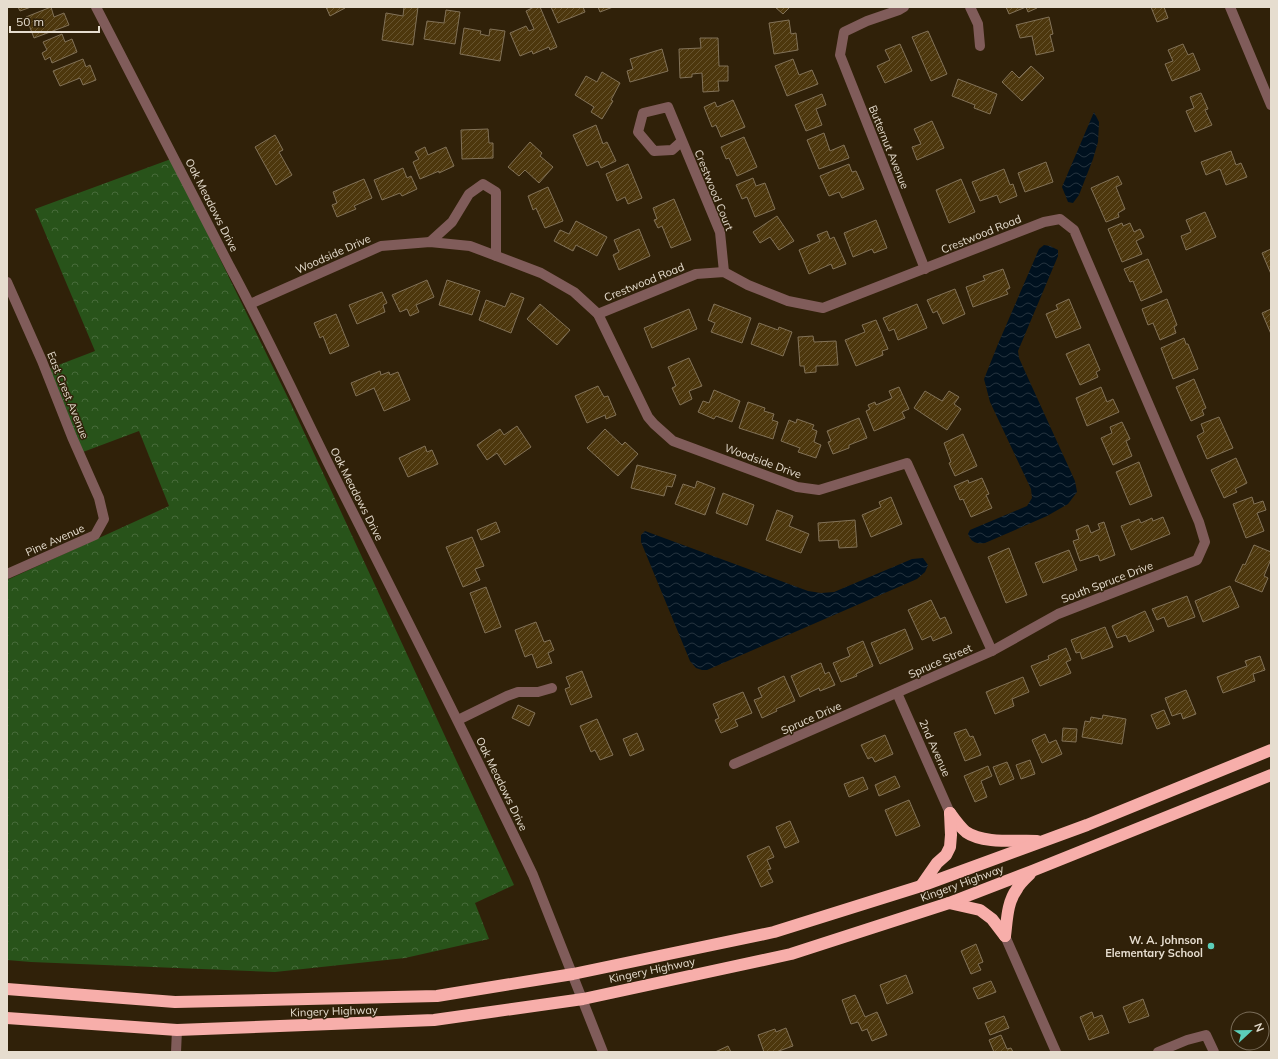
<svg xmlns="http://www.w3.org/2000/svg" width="1278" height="1059" font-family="Mulish,sans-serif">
	<defs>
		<pattern id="forest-crowns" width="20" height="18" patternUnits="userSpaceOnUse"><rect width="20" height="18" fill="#28531a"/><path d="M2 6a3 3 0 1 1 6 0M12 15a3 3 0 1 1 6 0" fill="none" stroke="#476b3a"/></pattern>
		<pattern id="water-waves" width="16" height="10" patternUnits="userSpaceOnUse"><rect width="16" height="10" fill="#00111f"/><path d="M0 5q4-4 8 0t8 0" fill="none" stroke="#25333e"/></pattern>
		<pattern id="building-hatch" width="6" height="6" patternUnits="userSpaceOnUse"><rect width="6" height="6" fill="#4d370d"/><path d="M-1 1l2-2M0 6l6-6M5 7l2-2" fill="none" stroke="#67542f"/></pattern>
	</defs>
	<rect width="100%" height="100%" fill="#302109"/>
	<path fill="url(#forest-crowns)" d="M171 159 291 404 514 885 475 903 489 939 405 958 275 972 31 962 7 960V580L169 506 139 431 83 452 48 369 95 351 35 209Z"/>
	<g fill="url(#water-waves)">
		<path d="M1094 112 1099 122 1098 142 1093 159 1079 195 1073 203 1068 202 1062 187Z"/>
		<path d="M1044 245 1050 246 1058 250V256L1018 351 1019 358 1028 378 1075 481 1077 492 1068 504 1047 516 985 543C976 544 972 543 968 534L970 530 1027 506 1032 498 1031 489 990 402 984 379 998 344 1039 249Z"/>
		<path d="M645 531 808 591 821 593 834 592 912 559 923 558 928 565 925 572 917 579 707 670H702L696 668 690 661 641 542V535Z"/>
	</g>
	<g fill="url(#building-hatch)" stroke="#827258">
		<path d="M18 7H31L20 11Z"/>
		<path d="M51 7 54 17 64 13 69 25 34 38 26 17Z"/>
		<path d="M326 7H345V8L330 16Z"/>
		<path d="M404 7H418L413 45 382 40 386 13 403 16Z"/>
		<path d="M534 7H540L557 47 550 50 549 47 533 54 532 51 520 56 510 33 526 26 529 31 534 29 526 11Z"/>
		<path d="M551 7H583L585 12 558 23Z"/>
		<path d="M598 7H613L600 12Z"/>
		<path d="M775 7H790L783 14Z"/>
		<path d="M1006 7H1037V8L1028 12 1026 7 1009 14Z"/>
		<path d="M1151 7H1164L1168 18 1157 22Z"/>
		<path d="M446 10 460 12 455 44 424 39 427 21 444 23Z"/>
		<path d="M1049 17 1053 34 1050 35 1054 51 1036 55 1032 36 1020 38 1016 25Z"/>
		<path d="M789 20 791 34 796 33 798 50 774 54 769 23Z"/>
		<path d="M464 28 481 31 480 34 489 36 490 29 505 31 500 61 460 54Z"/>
		<path d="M928 31 947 74 931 81 912 37Z"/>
		<path d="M62 34 65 42 72 39 77 52 52 63 50 57 45 60 42 53 47 50 43 42Z"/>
		<path d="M700 38H718L719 66H728V81H718L719 91 703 92 702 73 692 74V77L680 78 679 49 701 48Z"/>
		<path d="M900 44 912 71 885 83 877 66 890 60 885 50Z"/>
		<path d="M1183 44 1188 55 1193 53 1200 70 1172 81 1165 64 1173 61 1168 50Z"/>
		<path d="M662 49 668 71 630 82 627 71 633 69 630 59Z"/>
		<path d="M83 59 86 67 90 65 96 80 83 85 80 78 60 86 53 71Z"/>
		<path d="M793 59 799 75 812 70 818 84 787 96 775 66Z"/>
		<path d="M1031 66 1044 78 1022 101 1002 82 1012 71 1019 78Z"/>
		<path d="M602 72 620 83 611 100 613 101 602 119 591 112 594 107 575 95 586 76 597 82Z"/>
		<path d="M958 79 997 94 990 114 974 108 975 105 952 96Z"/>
		<path d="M1201 93 1208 109 1205 110 1212 125 1195 132 1186 111 1194 108 1190 97Z"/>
		<path d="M822 94 826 105 816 109 822 125 806 131 795 105Z"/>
		<path d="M733 100 745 127 721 137 716 125 712 127 704 107 715 102 717 107Z"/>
		<path d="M932 121 944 148 917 160 912 147 921 144 914 129Z"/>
		<path d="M596 125 603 144 607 142 616 161 601 168 598 161 587 166 573 135Z"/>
		<path d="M488 129 489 143H493V158L462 159 461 130Z"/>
		<path d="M824 133 830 151 844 145 849 158 819 169 807 140Z"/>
		<path d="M275 135 283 150 279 152 292 175 276 185 255 147Z"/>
		<path d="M744 137 757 167 737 176 729 158 726 159 721 147Z"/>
		<path d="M530 142 542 153 540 156 553 167 539 183 525 170 519 176 508 167Z"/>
		<path d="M425 147 428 155 446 147 454 166 439 173V171L420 179 413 162 419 159 415 152Z"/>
		<path d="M1231 151 1236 165 1241 163 1247 177 1226 185 1220 169 1206 175 1201 162Z"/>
		<path d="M1046 162 1053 182 1025 192 1018 173Z"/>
		<path d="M628 164 642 198 628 204 625 197 617 201 606 174Z"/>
		<path d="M849 164 852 172 856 171 864 189 842 198 839 192 829 196 820 176Z"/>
		<path d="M403 168 407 178 411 176 417 189 402 196 400 193 382 200 374 180Z"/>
		<path d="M1004 169 1010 185 1013 184 1017 196 1000 203 997 195 980 201 972 182Z"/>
		<path d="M1118 176 1122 184 1116 187 1125 209 1118 213 1119 217 1106 222 1091 188Z"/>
		<path d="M753 178 756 186 765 183 775 209 755 217 747 197 742 199 736 185Z"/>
		<path d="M364 179 372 198 354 206 356 209 337 217 332 205 337 203 333 192Z"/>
		<path d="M961 179 975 212 949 223 936 190Z"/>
		<path d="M548 187 563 221 545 228 536 208 533 210 528 196Z"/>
		<path d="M674 199 691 240 671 248 662 226 658 228 654 220 657 219 653 208Z"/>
		<path d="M1205 212 1216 237 1186 250 1181 236 1191 232 1186 220Z"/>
		<path d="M777 216 794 241 779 250 770 237 760 243 753 232Z"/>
		<path d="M876 220 887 248 874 253 872 249 853 257 844 233Z"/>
		<path d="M576 221 607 237 597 256 576 245 573 251 554 241 560 230 569 234Z"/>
		<path d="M1122 223 1123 226 1130 223 1134 232 1140 229 1144 237 1136 241 1142 254 1122 262 1108 229Z"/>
		<path d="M639 229 650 256 619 270 613 255 619 252 614 240Z"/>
		<path d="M827 231 830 239 834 237 846 264 833 269 831 264 809 274 799 250 820 241 817 235Z"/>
		<path d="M1271 249V274L1262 253Z"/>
		<path d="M1148 259 1162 292 1141 301 1133 281 1130 282 1124 269Z"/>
		<path d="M1003 269 1010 288 1006 290 1008 294 973 307 966 287 985 280 983 276Z"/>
		<path d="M427 280 434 297 416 305 419 312 410 316 407 309 400 312 392 295Z"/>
		<path d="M447 280 480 291 472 315 439 305Z"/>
		<path d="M955 289 965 314 943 324 937 311 933 313 927 300Z"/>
		<path d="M382 292 387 303 383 305 385 312 357 324 349 305Z"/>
		<path d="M511 293 524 298 511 333 479 320 486 300 505 307Z"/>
		<path d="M1069 299 1081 328 1056 338 1046 314 1058 309 1056 305Z"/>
		<path d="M1167 299 1177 325 1174 327 1176 333 1160 340 1153 323 1148 325 1142 309Z"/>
		<path d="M540 304 570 330 557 345 527 319Z"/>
		<path d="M714 304 751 318 742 343 711 332 715 323 708 320Z"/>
		<path d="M917 304 927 328 898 340 894 329 889 331 883 318Z"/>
		<path d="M689 309 697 329 652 348 644 328Z"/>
		<path d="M1271 309V334L1262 313Z"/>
		<path d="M336 314 349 346 330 354 323 336 320 338 314 323Z"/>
		<path d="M876 320 888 349 882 351 883 355 856 366 845 340 865 332 862 325Z"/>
		<path d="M759 323 778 330 779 327 792 332 783 356 751 344Z"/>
		<path d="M813 336 814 342 836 341 838 365 816 366V372L805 373 804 366H800L798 337Z"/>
		<path d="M1184 338 1186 344H1188L1198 369 1173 379 1161 348Z"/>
		<path d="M1089 344 1100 370 1096 372 1098 377 1080 385 1066 354Z"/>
		<path d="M689 358 702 386 689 391 692 399 680 405 672 388 676 386 668 367Z"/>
		<path d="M380 371 381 375 389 372 390 375 398 372 410 400 384 411 374 388 356 396 351 383Z"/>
		<path d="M1194 379 1206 408 1202 410 1204 415 1191 421 1176 387Z"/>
		<path d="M598 386 604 397 608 396 616 415 606 419 605 415 587 423 575 396Z"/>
		<path d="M899 387 909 409 902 412 905 418 874 431 866 411 870 409 868 405 875 402 876 405 892 398 889 391Z"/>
		<path d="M1101 387 1107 402 1113 399 1119 412 1087 426 1076 398Z"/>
		<path d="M714 390 740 401 732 422 716 416 714 419 698 412 703 401 709 403Z"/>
		<path d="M925 391 942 401 949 391 959 397 954 404 961 409 947 430 914 408Z"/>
		<path d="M748 402 765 408 764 411 774 414 772 420 778 422 773 439 739 428Z"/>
		<path d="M1219 417 1233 448 1207 459 1197 436 1204 432 1201 424Z"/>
		<path d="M859 418 867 438 849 445V448L833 454 828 442 831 441 827 431Z"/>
		<path d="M797 419 814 425 812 429 817 431 814 442 821 445 816 458 798 452 800 448 781 441 789 420 796 423Z"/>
		<path d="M1122 422 1130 439 1126 441 1132 456 1113 465 1101 438 1112 433 1110 427Z"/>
		<path d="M517 426 531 447 505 465 497 453 487 460 477 445 500 429 504 435Z"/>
		<path d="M605 429 622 445 625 442 638 454 618 476 587 448Z"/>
		<path d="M963 434 977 466 955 476 949 463 951 462 944 443Z"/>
		<path d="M425 446 427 452 432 450 438 464 408 477 399 458Z"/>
		<path d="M1236 458 1247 483 1235 489 1237 492 1224 498 1211 470Z"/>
		<path d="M1139 462 1152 496 1130 505 1116 472Z"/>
		<path d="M637 465 676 475 672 487 667 486 664 496 631 488Z"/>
		<path d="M982 478 989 494 986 495 992 508 971 517 963 499 960 500 954 486 968 480 969 483Z"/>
		<path d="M697 481 715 488 705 515 675 504 683 484 695 488Z"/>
		<path d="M723 493 754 505 747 525 716 513Z"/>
		<path d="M891 497 902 524 871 537 862 515 881 507 879 502Z"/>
		<path d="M1252 497 1254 504 1263 501 1266 510 1257 513 1264 531 1246 538 1233 504Z"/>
		<path d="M777 510 793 516 789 526 809 534 801 553 766 540Z"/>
		<path d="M1163 517 1170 534 1131 550 1121 526 1139 519 1141 523 1152 518 1153 521Z"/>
		<path d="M855 520 857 547 839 548 838 540 819 541 818 523Z"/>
		<path d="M496 522 500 532 481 540 477 530Z"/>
		<path d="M1104 522 1115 555 1100 561 1098 555 1080 561 1073 541 1079 539 1076 530 1088 525 1091 533 1100 529 1098 524Z"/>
		<path d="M472 537 484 566 475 569 480 580 463 587 446 547Z"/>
		<path d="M1254 545 1271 552V559L1264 576 1268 578 1262 592 1235 581 1243 564 1245 565Z"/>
		<path d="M1009 548 1027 595 1006 603 988 557Z"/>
		<path d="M1069 550 1077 570 1043 583 1035 563Z"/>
		<path d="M1230 586 1239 607 1203 622 1195 601Z"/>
		<path d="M486 587 501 627 485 633 470 593Z"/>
		<path d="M1187 596 1195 617 1168 627 1164 617 1157 620 1152 609Z"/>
		<path d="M931 600 940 619 945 617 952 633 933 641 931 636 922 640 908 610Z"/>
		<path d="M1145 611 1154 631 1129 642 1126 635 1117 638 1112 626Z"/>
		<path d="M536 622 544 642 550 640 554 650 548 653 552 663 537 668 532 654 525 657 515 630Z"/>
		<path d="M1105 627 1113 647 1082 659 1080 652 1076 653 1071 640Z"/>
		<path d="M905 629 913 649 880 664 871 643Z"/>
		<path d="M863 641 873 666 856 674 857 676 841 682 833 663 850 656 847 648Z"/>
		<path d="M1066 648 1071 660 1066 662 1071 673 1040 686 1031 666 1049 659 1048 656Z"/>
		<path d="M1260 656 1265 670 1253 674 1255 681 1223 693 1217 677 1247 666 1245 661Z"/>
		<path d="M821 663 825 674 829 672 835 685 820 691 819 688 800 697 791 676Z"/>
		<path d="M582 671 592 697 571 705 565 689 570 687 566 677Z"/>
		<path d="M784 676 795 701 776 709 777 711 762 718 754 700 762 697 758 688Z"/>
		<path d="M1023 677 1029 692 1012 699 1014 706 995 714 986 692Z"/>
		<path d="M1186 690 1196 714 1183 719 1181 713 1172 716 1165 698Z"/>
		<path d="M743 692 752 713 735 720 738 726 721 733 715 720 719 718 713 704Z"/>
		<path d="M518 705 535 713 529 726 512 718Z"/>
		<path d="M1164 710 1170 724 1157 729 1151 715Z"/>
		<path d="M1103 715 1126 719 1122 744 1082 737 1085 721 1090 722 1091 717 1102 719Z"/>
		<path d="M597 719 613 755 600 760 595 750 591 752 580 726Z"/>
		<path d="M1063 728 1077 729 1076 742 1062 741Z"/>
		<path d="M966 729 970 737 973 736 981 755 965 761 954 733Z"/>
		<path d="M637 733 644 750 630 756 623 739Z"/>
		<path d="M1045 734 1049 743 1056 740 1062 754 1042 763 1032 740Z"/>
		<path d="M885 735 893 754 875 762 872 757 868 759 861 745Z"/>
		<path d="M1030 760 1035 774 1021 779 1016 765Z"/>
		<path d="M1007 762 1014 779 1000 785 993 767Z"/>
		<path d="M988 766 992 776 981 781 987 797 975 802 964 776Z"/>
		<path d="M895 776 900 787 879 796 875 785Z"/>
		<path d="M863 777 868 789 849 797 844 784Z"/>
		<path d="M909 800 920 826 896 836 885 810Z"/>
		<path d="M790 821 799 842 785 848 776 827Z"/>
		<path d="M769 846 774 857 767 860 771 869 767 870 773 882 761 887 747 856Z"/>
		<path d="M976 944 983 962 978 964 981 970 971 974 961 951Z"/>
		<path d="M906 975 913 993 887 1004 880 985Z"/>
		<path d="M991 981 996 992 978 999 973 988Z"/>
		<path d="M855 995 865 1017 877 1012 887 1035 872 1041 867 1029 862 1031 858 1022 851 1024 842 1000Z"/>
		<path d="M1143 999 1149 1016 1129 1023 1123 1007Z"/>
		<path d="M1092 1012 1094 1018 1102 1015 1109 1033 1089 1040 1080 1017Z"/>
		<path d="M1004 1016 1009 1028 990 1035 985 1023Z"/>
		<path d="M786 1028 793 1046 776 1052H764L758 1035 775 1029 776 1032Z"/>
		<path d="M1001 1035 1007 1049 1011 1048 1013 1052H994L989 1040Z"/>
		<path d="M728 1046 731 1052H715Z"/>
	</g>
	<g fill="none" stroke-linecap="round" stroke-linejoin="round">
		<g stroke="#805c5a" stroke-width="10">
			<path d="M96 7 230 267C267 335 299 405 334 475 401 608 469 741 533 875L603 1052"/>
			<path d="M904 7 899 10 867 21 844 32 840 55 925 269"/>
			<path d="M970 7 978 24 980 46"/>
			<path d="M1230 7 1271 105"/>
			<path d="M682 141 672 150 654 151 638 132 643 113 668 107 720 232 724 272"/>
			<path d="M430 242 452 222 469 194 483 184 496 192V256"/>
			<path d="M7 282 42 361 72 437 99 498 104 519 95 535 7 574"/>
			<path d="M250 304 381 246 430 242 470 246 541 273 574 292 598 314 648 417 654 424 673 441 797 487 819 490 907 463 992 651"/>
			<path d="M598 314 696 274 724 272 748 285 788 301 823 308 1044 222 1060 219 1074 230 1199 522 1205 542 1197 560 1058 614 992 651 734 764"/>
			<path d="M897 693 950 813"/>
			<path d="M458 720 507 696 518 692H538L552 688"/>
			<path d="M1005 936 1056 1052"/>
			<path d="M176 1052 177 1030"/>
			<path d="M1158 1052 1187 1040 1206 1035 1214 1052"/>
		</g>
		<g stroke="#f7aeaa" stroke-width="12">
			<path d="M950 813C955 820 960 827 966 832 983 844 1017 840 1037 841"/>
			<path d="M921 886 937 863 946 855 950 847 951 835 950 813"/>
			<path d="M949 903 980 910 992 919 1005 936"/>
			<path d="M1005 936C1007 921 1007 902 1017 889 1020 883 1025 879 1030 874"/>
			<path d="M7 989 175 1002 437 996 573 974 774 932 921 886 1087 825 1271 750"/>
			<path d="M7 1018 177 1030 434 1020 583 999 791 954 949 903 1032 871 1271 775"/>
		</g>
	</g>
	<circle fill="#5cceba" stroke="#302109" stroke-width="1.5" cx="1211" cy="946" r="4"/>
	<g text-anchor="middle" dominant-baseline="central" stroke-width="3" stroke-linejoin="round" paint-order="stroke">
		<g font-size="11" fill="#e6ddcf" stroke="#302109">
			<text transform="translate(889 147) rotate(68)">Butternut Avenue</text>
			<text transform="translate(714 190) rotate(68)">Crestwood Court</text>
			<text transform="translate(212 205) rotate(63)">Oak Meadows Drive</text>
			<text transform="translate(981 234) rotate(-22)">Crestwood Road</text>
			<text transform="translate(333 254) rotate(-24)">Woodside Drive</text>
			<text transform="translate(644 282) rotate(-22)">Crestwood Road</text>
			<text transform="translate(68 395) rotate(68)">East Crest Avenue</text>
			<text transform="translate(763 461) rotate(20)">Woodside Drive</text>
			<text transform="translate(357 494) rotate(63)">Oak Meadows Drive</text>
			<text transform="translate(55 540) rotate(-24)">Pine Avenue</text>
			<text transform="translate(1107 582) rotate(-21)">South Spruce Drive</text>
			<text transform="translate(940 661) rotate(-24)">Spruce Street</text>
			<text transform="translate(811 718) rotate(-24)">Spruce Drive</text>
			<text transform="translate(935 748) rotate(66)">2nd Avenue</text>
			<text transform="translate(502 784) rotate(64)">Oak Meadows Drive</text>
			<text transform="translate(962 883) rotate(-20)">Kingery Highway</text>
			<text transform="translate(652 970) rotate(-12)">Kingery Highway</text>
			<text transform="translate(334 1011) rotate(-2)">Kingery Highway</text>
		</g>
		<g font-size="11" font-weight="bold" fill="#e6ddcf" stroke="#302109" text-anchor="end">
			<text x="1203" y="940">W. A. Johnson<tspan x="1203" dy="13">Elementary School</tspan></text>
		</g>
	</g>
	<rect width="1278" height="1059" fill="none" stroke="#e6ddcf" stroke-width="16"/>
	<g transform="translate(1250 1031) rotate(68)"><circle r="19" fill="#302109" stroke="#796c58"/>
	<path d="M0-3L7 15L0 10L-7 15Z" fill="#5cceba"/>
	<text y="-6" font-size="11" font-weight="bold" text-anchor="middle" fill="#e6ddcf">N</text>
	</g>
	<path d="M10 26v6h89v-6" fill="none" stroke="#e6ddcf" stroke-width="2"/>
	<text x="16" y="26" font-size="12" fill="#e6ddcf" stroke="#302109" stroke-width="3" paint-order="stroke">50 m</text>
</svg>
